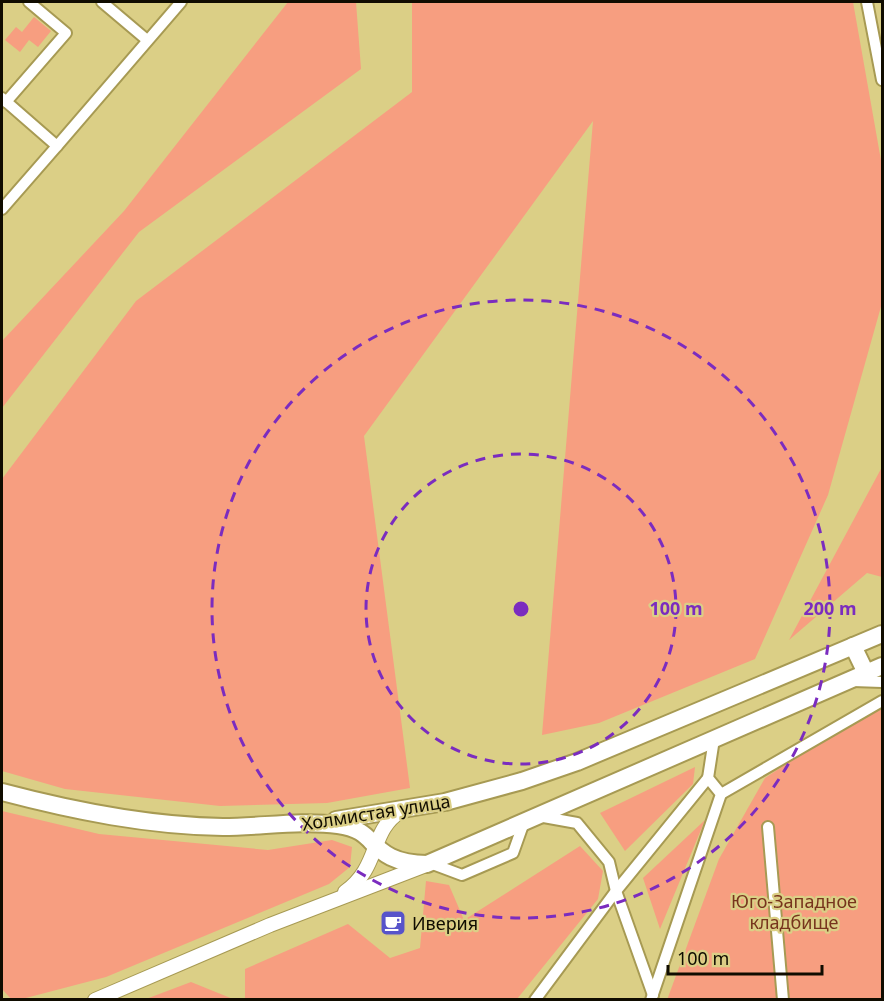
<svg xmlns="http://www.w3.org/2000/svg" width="884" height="1001" font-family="'Noto Sans',sans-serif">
	<rect width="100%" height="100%" fill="#dbcf86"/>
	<g fill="#f79e80">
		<path d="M288 2H356L361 69 139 232 2 408V341L124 211Z"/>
		<path d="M412 2H853L882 166V303L828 495 755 659 599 723 542 735 593 121 364 436 410 788 327 803 220 806 65 789 2 771V479L136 301 412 92Z"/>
		<path d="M34 17 51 31 38 47 29 40 20 52 5 40 16 27 22 32Z"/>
		<path d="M882 467V577L867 573 789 640Z"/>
		<path d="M882 706V999L667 1000 719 859 765 778 860 715Z"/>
		<path d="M695 767 693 784 625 851 600 813Z"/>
		<path d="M2 811 99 834 268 850 332 840 352 847 350 867 329 884 106 977 22 999H11L2 989Z"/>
		<path d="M705 820 660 929 643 878Z"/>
		<path d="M580 846 603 871 598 899 517 999H245V969L348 924 390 958 420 948 426 881 449 885 464 920Z"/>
		<path d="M191 982 233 999H146Z"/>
	</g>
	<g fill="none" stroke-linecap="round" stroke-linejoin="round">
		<g stroke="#a79a53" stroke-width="14">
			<g id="minor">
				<path d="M102 2 147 40"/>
				<path d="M867 2 882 80"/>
				<path d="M2 98 57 146 181 2"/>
				<path d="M6 102 66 33 29 2"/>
				<path d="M2 209 57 146"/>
				<path d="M853 681 882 682"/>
				<path d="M721 794 882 701"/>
				<path d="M538 816 577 823 609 862 616 891 653 995"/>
				<path d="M768 827 783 1000"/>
				<path d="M430 863 462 875 513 853 524 822"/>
				<path d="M535 1000 616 891 708 778"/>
				<path d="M651 1000 721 794 708 778 714 739"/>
			</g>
		</g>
		<g stroke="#a79a53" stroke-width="16">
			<g id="major">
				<path d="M345 892C381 866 369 831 401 811"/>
				<path d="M95 1000 270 925 426 865"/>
			</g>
		</g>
		<g stroke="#a79a53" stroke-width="20">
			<g id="highway">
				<path d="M853 646 866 673"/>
				<path d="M2 792C74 811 148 826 223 827 261 827 301 820 338 825 372 830 367 845 391 857 403 863 414 864 427 864L882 666"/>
				<path d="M336 820 445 802 522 781 577 762 882 634"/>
			</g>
		</g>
		<use href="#minor" stroke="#fff" stroke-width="10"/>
		<use href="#major" stroke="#fff" stroke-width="14"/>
		<use href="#highway" stroke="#fff" stroke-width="16"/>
	</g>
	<g fill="none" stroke="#7b2cbf" stroke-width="3" stroke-dasharray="10 8">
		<circle cx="521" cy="609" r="155"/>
		<circle cx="521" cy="609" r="309"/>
	</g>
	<defs>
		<g id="cafe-square" transform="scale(1.35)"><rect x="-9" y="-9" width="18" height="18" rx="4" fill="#5753ca" stroke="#dbcf86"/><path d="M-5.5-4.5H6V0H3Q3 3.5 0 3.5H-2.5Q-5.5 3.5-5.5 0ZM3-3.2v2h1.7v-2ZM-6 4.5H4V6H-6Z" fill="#fff"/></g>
	</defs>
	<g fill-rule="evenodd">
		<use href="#cafe-square" x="393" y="923"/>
	</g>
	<g text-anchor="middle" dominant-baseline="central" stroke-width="4.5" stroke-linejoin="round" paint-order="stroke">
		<g font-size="18" fill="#100c00" stroke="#dbcf86">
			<text transform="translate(376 812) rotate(-9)">Холмистая улица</text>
		</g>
		<g font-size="18" fill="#77341d" stroke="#dbcf86">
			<text x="794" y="901">Юго-Западное<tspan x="794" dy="21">кладбище</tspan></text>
		</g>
		<g font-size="18" fill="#100c00" stroke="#dbcf86" text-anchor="start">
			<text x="412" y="923">Иверия</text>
		</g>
	</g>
	<circle cx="521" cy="609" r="9" fill="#7b2cbf" stroke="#dbcf86" stroke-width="3"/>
	<g font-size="18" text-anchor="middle" font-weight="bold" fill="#7b2cbf" stroke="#dbcf86" stroke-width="4.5" stroke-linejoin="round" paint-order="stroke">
		<text x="676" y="615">100 m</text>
		<text x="830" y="615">200 m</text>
	</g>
	<rect width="884" height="1001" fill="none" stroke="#100c00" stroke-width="6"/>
	<path d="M668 965v9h154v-9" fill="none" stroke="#100c00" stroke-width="3"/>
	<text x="677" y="965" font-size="18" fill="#100c00" stroke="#dbcf86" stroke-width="4.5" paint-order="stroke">100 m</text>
</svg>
